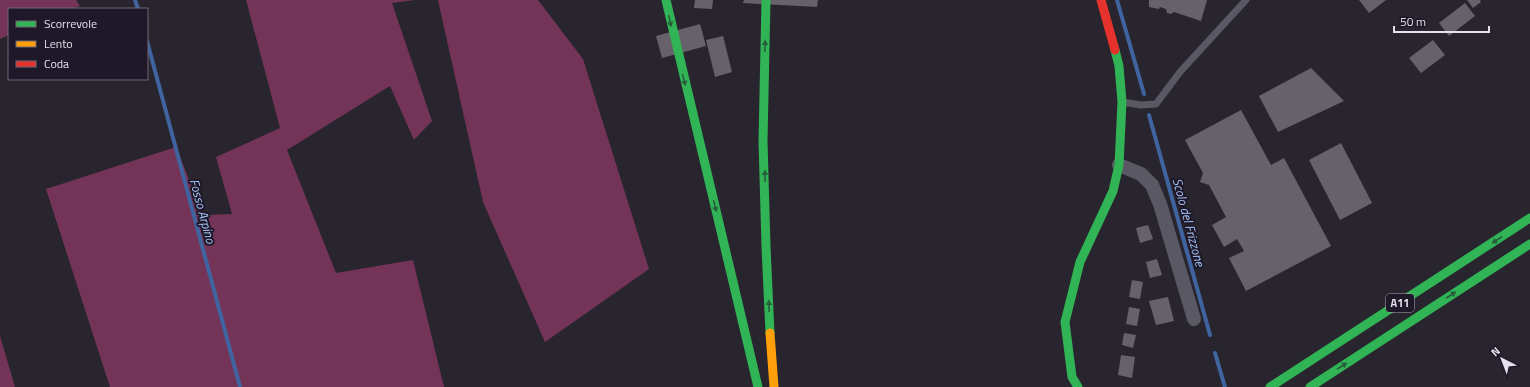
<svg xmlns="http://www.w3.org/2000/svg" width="1530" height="387" font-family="'Titillium Web',sans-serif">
	<rect width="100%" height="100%" fill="#29252e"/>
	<g fill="#743457">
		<path d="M0 0H76L80 6 72 9H9V35L0 39Z"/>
		<path d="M246 0H415L392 3 432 121 414 140 390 86 287 150 336 273 413 260 444 387H110L46 189 176 147 203 215 232 214 216 157 280 128Z"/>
		<path d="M438 0H538L583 59 649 269 545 342 483 202Z"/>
		<path d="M0 336 15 387H0Z"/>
	</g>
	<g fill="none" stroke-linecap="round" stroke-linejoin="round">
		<g stroke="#3f649f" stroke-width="4">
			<path d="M135 0 138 9"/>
			<path d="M1117 0 1144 94"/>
			<path d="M147 41 240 387"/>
			<path d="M1149 115 1210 335"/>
			<path d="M1215 353 1225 387"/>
		</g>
	</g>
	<g fill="#676269">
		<path d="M695 0H713L712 9 694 8Z"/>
		<path d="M744 0H818L817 7 743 3Z"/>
		<path d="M1149 0H1207L1201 21 1174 12 1171 14 1167 13 1166 9 1160 7 1159 9 1149 7Z"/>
		<path d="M1359 0H1386L1369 13Z"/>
		<path d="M1467 0H1480L1481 2 1473 8Z"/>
		<path d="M1465 3 1475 16 1449 36 1439 23Z"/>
		<path d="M700 24 706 46 662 58 656 36Z"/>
		<path d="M723 36 732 72 715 77 706 40Z"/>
		<path d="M1433 40 1445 55 1421 73 1409 58Z"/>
		<path d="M1311 68 1344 101 1278 132 1259 96Z"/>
		<path d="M1241 110 1271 165 1284 158 1331 246 1246 291 1229 258 1244 251 1237 239 1224 247 1212 225 1226 217 1209 185 1200 182 1203 173 1185 140Z"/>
		<path d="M1341 143 1372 203 1340 220 1309 160Z"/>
		<path d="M1148 225 1153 239 1140 243 1136 228Z"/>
		<path d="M1157 259 1162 275 1150 278 1146 262Z"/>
		<path d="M1132 280 1143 282 1140 299 1129 297Z"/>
		<path d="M1168 297 1174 321 1156 325 1149 301Z"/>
		<path d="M1129 307 1140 309 1137 326 1126 324Z"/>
		<path d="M1124 333 1136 335 1133 348 1122 345Z"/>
		<path d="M1121 355 1135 357 1132 378 1118 375Z"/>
	</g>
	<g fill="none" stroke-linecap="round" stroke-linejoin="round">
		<path stroke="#595863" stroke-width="7" d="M1122 102 1141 105 1156 104 1180 72 1246 0"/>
		<path stroke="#595863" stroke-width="14" d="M1119 165 1141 174 1152 185 1160 204 1194 319"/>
		<g stroke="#30b455" stroke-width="9">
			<path d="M666 0 758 387"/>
			<path d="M766 0 763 141 766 247 770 333"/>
			<path d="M1078 387 1072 377 1065 322 1080 262 1113 191 1119 165 1122 102 1119 66 1115 50"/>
			<path d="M1270 387 1530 218"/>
			<path d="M1310 387 1530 244"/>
		</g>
		<path stroke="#ff9f0a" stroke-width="9" d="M770 333 774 387"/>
		<path stroke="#e5322d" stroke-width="9" d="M1101 0 1115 50"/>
	</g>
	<defs><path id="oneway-solid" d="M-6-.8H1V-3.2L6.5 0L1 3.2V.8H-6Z"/></defs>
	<g fill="#275e3c">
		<use href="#oneway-solid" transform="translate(670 21) rotate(78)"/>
		<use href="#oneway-solid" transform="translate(765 46) rotate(-88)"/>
		<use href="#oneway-solid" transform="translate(684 80) rotate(76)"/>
		<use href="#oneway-solid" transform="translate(765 176) rotate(-91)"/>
		<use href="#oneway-solid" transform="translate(715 206) rotate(76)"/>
		<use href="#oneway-solid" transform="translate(1497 240) rotate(147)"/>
		<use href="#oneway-solid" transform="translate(1451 295) rotate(-33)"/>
		<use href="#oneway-solid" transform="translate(769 306) rotate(-92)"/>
		<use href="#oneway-solid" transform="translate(1342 366) rotate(-33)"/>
	</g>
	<g text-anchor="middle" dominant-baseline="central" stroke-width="4" stroke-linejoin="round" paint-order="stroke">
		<rect fill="#1f1828" stroke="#aaa4b1" stroke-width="1" x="1386" y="294" width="28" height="18" rx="3"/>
		<g font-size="11" font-weight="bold" fill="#e5e0ec">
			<text x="1400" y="303">A11</text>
		</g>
		<g font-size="13" font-style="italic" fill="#a4c6fc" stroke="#1f1828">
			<text transform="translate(203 211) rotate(75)">Fosso Arpino</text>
			<text transform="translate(1189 222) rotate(75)">Scolo del Frizzone</text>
		</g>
	</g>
	<rect x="8" y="8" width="140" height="72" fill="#1f1828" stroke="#6e6876"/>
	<rect x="16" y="21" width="20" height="6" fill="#30b455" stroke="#6e6876"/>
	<text x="44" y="28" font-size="12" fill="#e5e0ec">Scorrevole</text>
	<rect x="16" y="41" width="20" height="6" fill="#ff9f0a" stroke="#6e6876"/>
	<text x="44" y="48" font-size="12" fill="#e5e0ec">Lento</text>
	<rect x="16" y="61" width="20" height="6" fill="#e5322d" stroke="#6e6876"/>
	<text x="44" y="68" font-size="12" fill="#e5e0ec">Coda</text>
	<g transform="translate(1502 359) rotate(318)" stroke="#1f1828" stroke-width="3" paint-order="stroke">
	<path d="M0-3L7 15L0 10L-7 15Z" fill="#e5e0ec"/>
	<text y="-6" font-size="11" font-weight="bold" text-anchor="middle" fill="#e5e0ec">N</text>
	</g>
	<path d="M1394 26v6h95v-6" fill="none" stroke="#e5e0ec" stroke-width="2"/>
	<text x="1400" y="26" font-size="12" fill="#e5e0ec" stroke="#1f1828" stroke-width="3" paint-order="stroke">50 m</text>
</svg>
